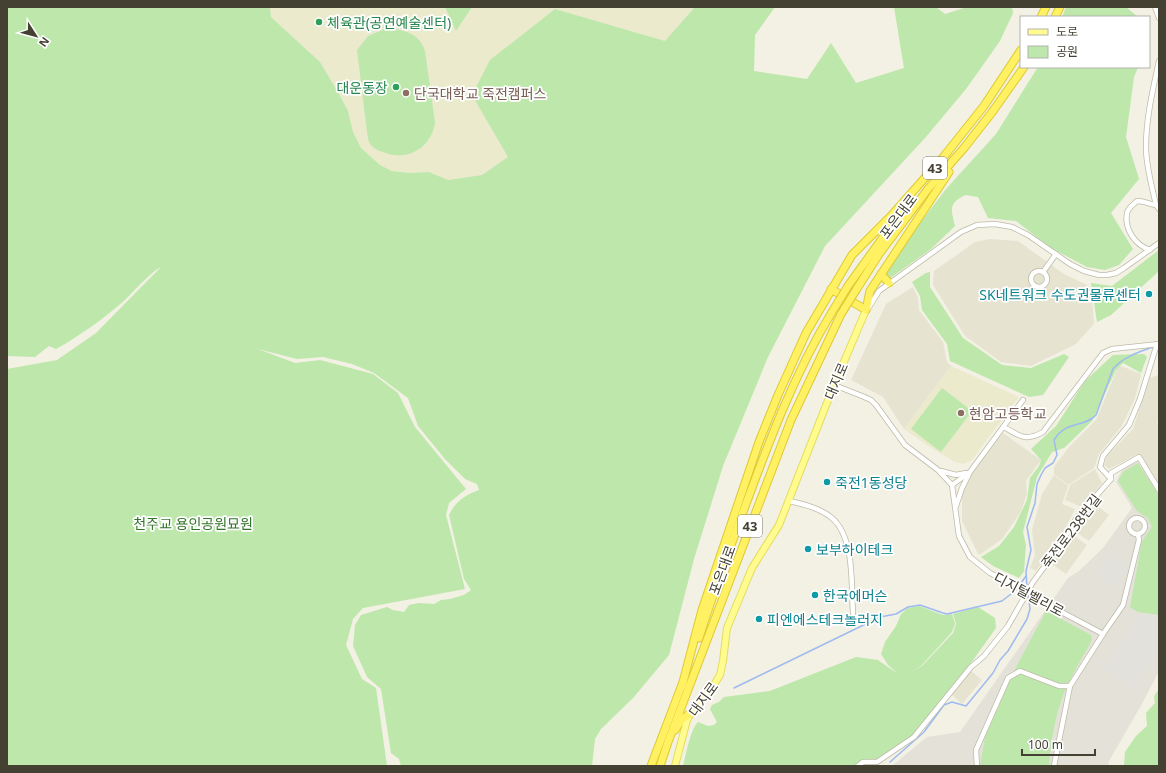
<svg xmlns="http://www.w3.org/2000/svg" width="1166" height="773" font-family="'Noto Sans','Noto Sans KR',sans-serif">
	<rect width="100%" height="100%" fill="#f2f1e3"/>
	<g fill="#e6e4d1">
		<path d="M990 239 1018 241 1064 274 1089 286 1092 298 1094 324 1076 344 1031 366 1001 362 965 336 933 285 934 271 975 242Z"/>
		<path d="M913 287 918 298 919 310 943 342 947 362 951 366 904 429 883 397 851 380 886 304Z"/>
		<path d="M1121 366 1141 374 1135 398 1126 417 1121 427 1099 454 1094 468 1068 485 1054 474V467L1069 447 1096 420 1118 367Z"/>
		<path d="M1159 375V418L1157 421 1159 427V485L1140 453 1109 469 1104 465 1107 456 1133 429 1149 378Z"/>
		<path d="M1003 433 1041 460 1026 481 1027 493 1024 503 1020 513 1002 539 981 554H978L962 521V494L973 470Z"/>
		<path d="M1095 469 1102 483 1089 499 1109 515 1089 541 1074 531 1089 512 1082 507 1065 500 1070 485Z"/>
		<path d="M1054 475 1068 486 1062 504 1075 509 1062 535 1036 571 1030 568 1035 555 1032 530 1042 494Z"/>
		<path d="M1073 535 1087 545 1066 574 1052 564Z"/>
		<path d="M971 671 982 680 962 704 951 694Z"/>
	</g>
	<path fill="#e4e1d8" d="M1137 460 1159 493V671L1143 702 1109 761 1108 766H892L927 737 960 732 1068 578 1079 571 1103 548 1132 508 1116 482 1123 468Z"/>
	<g fill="#ebeacd">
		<path d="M270 7H720L665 41 555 9 509 157 482 175 448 180 429 172 409 173 392 171 380 165 361 148 353 132 348 111 338 92 320 62 271 17Z"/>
		<path d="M951 366 1019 397 971 461 963 464 955 462 933 449 904 429Z"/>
	</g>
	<g fill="#bde7ab">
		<path d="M7 7H270L271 17 320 62 338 92 348 111 353 132 361 148 380 165 392 171 409 173 429 172 448 180 482 175 508 157 472 95 490 60 555 9 665 41 695 7H775L755 35 754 71 807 79 831 43 856 83 904 68 894 7H936L945 14 967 7H1012L1013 13 1000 41 966 89 925 138 825 246 768 357 723 466 694 559 669 655 633 698 601 729 595 739 592 766H401L399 759 391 753 381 689 367 677 353 646 355 625 361 615 387 607 393 610 404 612 409 605 419 603 434 604 441 600 450 599 464 595 471 590 464 579 449 515C456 501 465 495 479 490L477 484 465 479 445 459 418 426 408 398 374 373 352 364 323 357 297 359 258 349 295 363 320 360 373 374 398 393 415 427 466 489 449 503 446 515 465 589 363 608 353 619 346 645 362 679 376 688 387 766H7V369L57 360 96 333 161 267C152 271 133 292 125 300 103 319 81 335 56 349L49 346 35 357 7 356Z"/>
		<path d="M445 7H472L456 31Z"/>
		<path d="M1066 7H1126L1138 17H1062Z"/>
		<path d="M385 29C402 28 420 33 425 51L435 123C431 148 407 162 383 152 379 151 373 148 370 144 368 141 368 136 367 132L357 50 368 36Z"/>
		<path d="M1038 67H1138L1134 77 1126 137 1139 179 1111 213 1133 249 1119 265 1105 270 1087 267 1051 248 1016 221 988 218 978 197 965 195C948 204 951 209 955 226L931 249 889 279 885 275 910 236 946 189 996 134Z"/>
		<path d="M1159 250V271L1111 315 1097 322 1091 283 1112 286Z"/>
		<path d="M930 272V287L963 338 1002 365 1031 368 1064 354 1069 357 1043 395 1029 397 950 361 947 344 922 310 920 296 912 282 926 273Z"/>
		<path d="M1144 354 1147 357 1141 373 1123 363 1116 370 1092 421 1064 448 1052 452 1037 477 1023 532 1026 545 1024 571 1019 578 993 566 981 557 999 546 1014 527 1027 500 1030 478 1039 466 1041 460 1031 449 1056 426 1085 381 1113 355Z"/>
		<path d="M942 388 972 411 941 452 911 429Z"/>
		<path d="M1138 463 1159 496V615L1138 612 1130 607 1142 541 1152 527 1148 518 1137 511 1118 481 1123 472Z"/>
		<path d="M919 606 943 615 952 614 955 624 952 632 921 666 909 673 922 666 953 633 956 624 953 614 978 607 995 618 996 628 971 663 913 735 876 760H862L854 766H683C686 755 690 730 698 722L708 726 714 725 717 722 710 709 712 705 719 702 724 697 770 691 856 657 878 660 898 674H907H898L888 665 881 654 885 642 896 626 901 614 908 608Z"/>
		<path d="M1046 611 1091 635 1092 640C1083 657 1072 674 1064 693 1055 716 1051 741 1049 766H980L985 737 1016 667Z"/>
		<path d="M1159 689V766H1124L1125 752 1136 736 1147 726 1146 713 1155 703 1154 696Z"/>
	</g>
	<g fill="#e2e1dc">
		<path d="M1113 554 1128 564 1127 569 1115 587 1098 575Z"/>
		<path d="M1143 614 1159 616V650L1153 659 1121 640Z"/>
		<path d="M1121 642 1152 661 1134 689 1103 670Z"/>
	</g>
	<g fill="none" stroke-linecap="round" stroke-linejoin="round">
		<g stroke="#9ebaf0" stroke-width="1.5">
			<path d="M1027 588 1026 571 1031 550 1027 527 1035 503 1037 484 1041 475 1045 468 1053 463 1057 455 1054 440C1066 420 1084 428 1096 415L1113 369C1123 357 1139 352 1153 347"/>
			<path d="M734 688 880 617 896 614 908 607 920 605 943 613 947 614 1002 601 1016 590 1026 576"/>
			<path d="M890 762 924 732 944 705 952 702 966 706 993 673 1000 660 1008 651 1027 619 1030 609 1028 594"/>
		</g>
		<g stroke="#bdbba6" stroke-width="6">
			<g id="minor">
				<path d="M1155 7 1159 18"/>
				<path d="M1159 61C1153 89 1146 118 1146 147 1146 167 1152 186 1156 205L1159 209"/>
				<path d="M1150 250C1135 245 1124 229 1127 213 1128 208 1134 204 1137 201 1144 201 1149 204 1156 205"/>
				<circle cx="1039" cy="279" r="8"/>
				<path d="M1043 272 1056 254"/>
				<path d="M869 307 879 291 961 232 977 225 995 224 1012 227 1028 235 1070 264 1084 271 1099 275H1107L1116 273 1124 268 1159 243"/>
				<path d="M834 385 862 396 871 400 876 405 905 445 938 470 952 485 959 536 970 557 990 573 1028 592 1054 608 1103 634 1070 686 1054 766"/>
				<path d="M1004 427C1020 436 1025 442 1043 432L1103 353 1112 349 1159 344"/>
				<path d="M941 471 956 475 966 473"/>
				<path d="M1111 479V473L1139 457 1159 490"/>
				<path d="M952 485 970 472 1023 400"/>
				<path d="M789 501C803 504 820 508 832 518 855 538 851 585 853 613"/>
				<path d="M956 506 962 488 969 474"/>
				<circle cx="1137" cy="526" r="8"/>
				<path d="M1103 634 1123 605 1139 540 1138 534"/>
				<path d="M858 766 863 762H877L914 737 971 667 984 656 1008 626 1033 582 1056 551 1076 519 1111 479 1100 467 1103 456 1129 425 1140 399 1157 344"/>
				<path d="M977 766 976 750 1008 678 1020 671 1059 686H1070"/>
			</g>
		</g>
		<g stroke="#e4dd5f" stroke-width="8">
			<path id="major" d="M675 766 687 720 691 713 712 688 720 675 723 661 727 628 752 568 779 525 834 385 866 310"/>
		</g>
		<g stroke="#dec931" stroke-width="9">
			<g id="highway">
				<path d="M1041 17 1046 7"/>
				<path d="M1055 17 1060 7"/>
				<path d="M945 155 984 106 1021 50"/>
				<path d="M881 274 889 283"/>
				<path d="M848 286 902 211"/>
				<path d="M831 289 866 310 870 291 949 172"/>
				<path d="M856 290 879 254 928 189 964 148 993 111 1024 67"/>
				<path d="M699 638C712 596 728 554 743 512 768 444 794 374 832 312"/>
				<path d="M682 686 702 610 759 442 778 395 806 333 852 255 891 216 947 153"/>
				<path d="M675 730 682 719 691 713"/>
				<path d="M651 766 683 682"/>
				<path d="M660 766 668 742 791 420 841 314"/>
			</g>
		</g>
		<use href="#minor" stroke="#fff" stroke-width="4.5"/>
		<use href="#major" stroke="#fffb8f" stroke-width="6"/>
		<use href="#highway" stroke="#fff161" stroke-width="7"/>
		<g stroke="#dec931" stroke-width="9" stroke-linecap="butt">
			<g id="highway-bridge">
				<path d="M832 312 848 286"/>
				<path d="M841 314 856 290"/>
			</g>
		</g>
		<use href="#highway-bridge" stroke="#fff161" stroke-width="7"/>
	</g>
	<g fill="#2e9e5b" stroke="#fff" stroke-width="1.5">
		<circle cx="319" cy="22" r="4"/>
		<circle cx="396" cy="87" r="4"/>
	</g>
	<g fill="#8d6e63" stroke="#fff" stroke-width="1.5">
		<circle cx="406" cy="93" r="4"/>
		<circle cx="961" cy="413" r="4"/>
	</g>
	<g fill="#0f9aa8" stroke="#fff" stroke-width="1.5">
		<circle cx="1149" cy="294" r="4"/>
		<circle cx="827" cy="482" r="4"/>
		<circle cx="808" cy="549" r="4"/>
		<circle cx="815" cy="595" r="4"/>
		<circle cx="759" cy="619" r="4"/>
	</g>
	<g text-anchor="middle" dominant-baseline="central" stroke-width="3.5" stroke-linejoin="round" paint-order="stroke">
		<g fill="#fff" stroke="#7c7a70" stroke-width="1">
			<rect x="923" y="157" width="24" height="22" rx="3"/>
			<rect x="738" y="515" width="24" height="22" rx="3"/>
		</g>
		<g font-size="13" font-weight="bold" fill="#444133">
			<text x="935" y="168">43</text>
			<text x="750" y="526">43</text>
		</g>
		<g font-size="14" fill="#27864d" stroke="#fff" text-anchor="start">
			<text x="327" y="22">체육관(공연예술센터)</text>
			<text x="388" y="87" text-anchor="end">대운동장</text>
		</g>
		<g font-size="14" fill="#785e54" stroke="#fff" text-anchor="start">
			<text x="414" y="93">단국대학교 죽전캠퍼스</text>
			<text x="969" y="413">현암고등학교</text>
		</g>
		<g font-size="14" fill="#444133" stroke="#fff">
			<text transform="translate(898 216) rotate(-53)">포은대로</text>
			<text transform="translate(836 381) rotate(-67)">대지로</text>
			<text transform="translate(1071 531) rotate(-53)">죽전로238번길</text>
			<text transform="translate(722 570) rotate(-70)">포은대로</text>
			<text transform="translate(1029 594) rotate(28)">디지털벨리로</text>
			<text transform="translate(703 699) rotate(-54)">대지로</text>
		</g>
		<g font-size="14" fill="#0d838f" stroke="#fff" text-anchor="start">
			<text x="1141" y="294" text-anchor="end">SK네트워크 수도권물류센터</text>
			<text x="835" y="482">죽전1동성당</text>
			<text x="816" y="549">보부하이테크</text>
			<text x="823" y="595">한국에머슨</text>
			<text x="767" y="619">피엔에스테크놀러지</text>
		</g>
		<g font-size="14" fill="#317527" stroke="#fff">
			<text x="193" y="523">천주교 용인공원묘원</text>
		</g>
	</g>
	<rect width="1166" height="773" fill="none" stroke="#444133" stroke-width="16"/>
	<rect x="1020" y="16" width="130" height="52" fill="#ffffff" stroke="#b4b3ad"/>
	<rect x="1028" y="29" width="20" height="6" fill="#fffb8f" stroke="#b4b3ad"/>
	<text x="1056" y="36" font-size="12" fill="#444133">도로</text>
	<rect x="1028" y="46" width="20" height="12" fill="#bde7ab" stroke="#b4b3ad"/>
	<text x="1056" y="56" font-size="12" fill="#444133">공원</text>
	<g transform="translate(36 36) rotate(126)" stroke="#ffffff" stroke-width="3" paint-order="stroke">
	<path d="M0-3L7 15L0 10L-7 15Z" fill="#444133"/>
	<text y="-6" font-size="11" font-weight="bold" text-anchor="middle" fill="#444133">N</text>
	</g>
	<path d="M1022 749v6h73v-6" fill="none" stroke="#444133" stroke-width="2"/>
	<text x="1028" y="749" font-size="12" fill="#444133" stroke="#ffffff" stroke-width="3" paint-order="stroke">100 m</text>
</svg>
